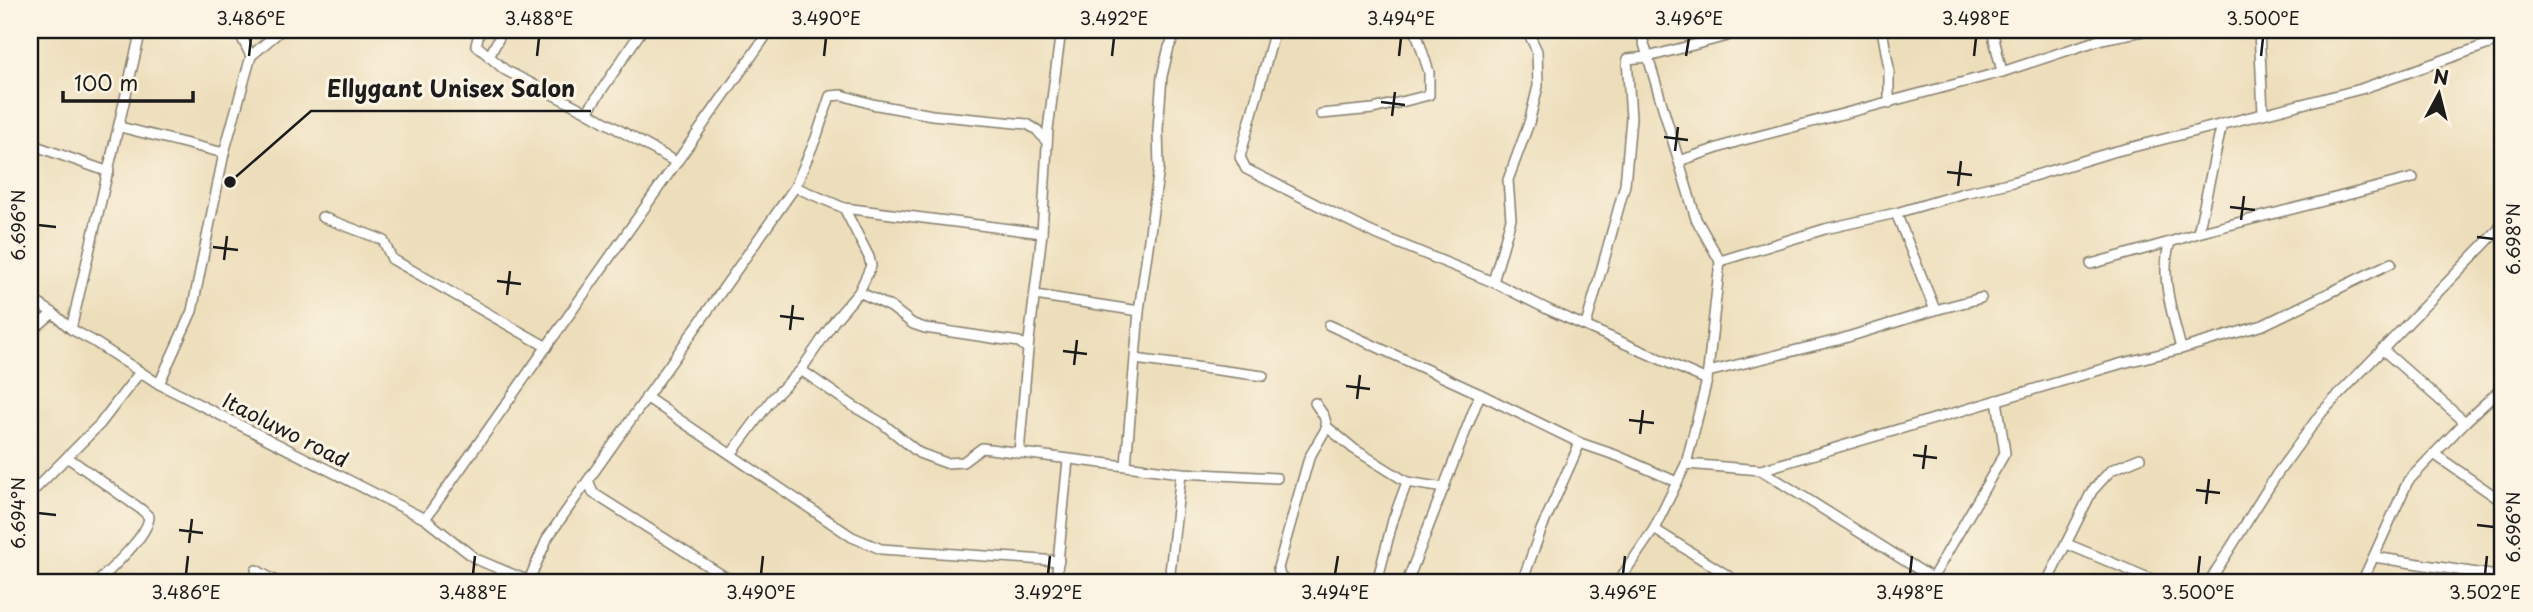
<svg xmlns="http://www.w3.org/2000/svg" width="2533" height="612" font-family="'Playpen Sans',sans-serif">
	<rect width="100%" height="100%" fill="#fcf5e5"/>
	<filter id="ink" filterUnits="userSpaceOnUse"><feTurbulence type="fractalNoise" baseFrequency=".0143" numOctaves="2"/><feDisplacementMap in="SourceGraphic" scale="14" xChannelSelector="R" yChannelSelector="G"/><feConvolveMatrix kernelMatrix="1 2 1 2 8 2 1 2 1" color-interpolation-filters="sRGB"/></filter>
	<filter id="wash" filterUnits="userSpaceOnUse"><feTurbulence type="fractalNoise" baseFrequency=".00686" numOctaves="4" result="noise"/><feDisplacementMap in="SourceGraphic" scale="28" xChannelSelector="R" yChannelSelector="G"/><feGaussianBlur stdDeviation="1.57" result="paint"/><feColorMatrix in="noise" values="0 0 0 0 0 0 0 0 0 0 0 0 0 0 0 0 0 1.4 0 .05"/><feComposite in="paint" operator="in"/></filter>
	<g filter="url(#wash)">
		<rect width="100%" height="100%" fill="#eddebb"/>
	</g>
	<g filter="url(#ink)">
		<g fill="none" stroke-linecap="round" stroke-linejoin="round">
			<g stroke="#847d6c" stroke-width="12">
				<g id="minor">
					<path d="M480 30 476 45 505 70 587 112"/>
					<path d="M642 30 587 112 676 162"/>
					<path d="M1275 30 1240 157 1246 169 1371 232 1493 282 1549 310 1707 380"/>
					<path d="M1882 30 1889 68V103"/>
					<path d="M1992 30 2002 72"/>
					<path d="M2259 30 2263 113"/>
					<path d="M251 56 281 30"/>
					<path d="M489 57 503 30"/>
					<path d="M1321 114 1373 109 1429 95V72L1416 32 1426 30"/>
					<path d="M120 127 224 153"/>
					<path d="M30 144 109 172"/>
					<path d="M1679 161 1736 142 2002 72 2102 39 2148 30"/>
					<path d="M795 187 816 138 830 96 842 95 872 104 932 115 1027 124 1037 130 1047 142"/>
					<path d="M844 208 869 257 871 266 859 292 835 320 801 370 853 406 882 423 919 453 946 463 963 462 982 448 1181 473 1277 478"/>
					<path d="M322 217 383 240 392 259 547 347"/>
					<path d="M2198 233 2222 124"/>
					<path d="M1720 261 1825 229 1896 213 1964 193 2013 182 2109 153 2361 89 2503 39"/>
					<path d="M2391 263 2263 325 2181 349C2173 315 2159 276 2170 242L2198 233 2413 178"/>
					<path d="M2091 264 2170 242"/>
					<path d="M1493 282 1511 219 1508 180 1529 123 1538 86 1537 51 1527 30"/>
					<path d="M859 292 891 307 913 324 925 328 1019 342 1028 349 1019 453"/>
					<path d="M1035 295 1139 311"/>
					<path d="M30 298 53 313 71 329 93 341 159 384 425 519 476 559 531 582"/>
					<path d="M1935 310 1981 298"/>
					<path d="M1329 325 1480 394 1580 443 1618 456 1677 482"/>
					<path d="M1586 325 1625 185 1631 118 1627 59 1648 57 1727 36 1734 30"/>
					<path d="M71 329 141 30"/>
					<path d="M30 332 53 313"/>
					<path d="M1028 349 1042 233 1048 129 1061 30"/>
					<path d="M2382 349 2465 422"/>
					<path d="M1135 359 1263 376"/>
					<path d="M1708 372 1838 340 1935 310 1896 213"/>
					<path d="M159 384 192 311 224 153 251 56 238 30"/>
					<path d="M646 397 852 537 881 549 1059 561"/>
					<path d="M1315 403 1324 416 1327 427 1354 449 1407 482 1444 488"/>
					<path d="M732 453 772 399 801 370"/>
					<path d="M2434 454 2503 502"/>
					<path d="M67 457 142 510 149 517C148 536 111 568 98 582"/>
					<path d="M1686 464 1761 470 2123 363 2181 349"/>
					<path d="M1126 465 1139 311 1159 168 1158 129 1162 76 1169 47 1178 30"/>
					<path d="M1761 470 1932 578"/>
					<path d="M589 482 593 493 733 582"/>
					<path d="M30 494 100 424 140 372"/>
					<path d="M425 519 770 30"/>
					<path d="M1654 529 1738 582"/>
					<path d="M2067 544 2158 582"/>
					<path d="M2374 557 2503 577"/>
					<path d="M256 570 277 582"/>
					<path d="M529 580 548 537 795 187 844 208 1042 233"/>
					<path d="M1056 582 1068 460"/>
					<path d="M1169 582 1181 473"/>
					<path d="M1286 582 1280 576 1278 568 1309 458 1327 427"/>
					<path d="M1377 582 1393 520 1407 482"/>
					<path d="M1407 582 1480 394"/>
					<path d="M1522 582 1541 530 1580 443"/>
					<path d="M1618 582 1654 529 1686 464 1707 380 1720 261 1696 219 1640 30"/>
					<path d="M1930 582 2005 453 1997 400"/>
					<path d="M2047 582 2092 491 2111 470 2140 458"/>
					<path d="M2209 582 2277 474 2322 412 2499 229 2503 219"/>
					<path d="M2362 582 2408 481 2465 422 2503 387"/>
				</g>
			</g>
			<use href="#minor" stroke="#fff" stroke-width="9"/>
		</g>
	</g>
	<path fill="none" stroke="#1c1c1c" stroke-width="2.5" d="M249 56 251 38M537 56 539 38M824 56 826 38M1112 56 1114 38M1399 56 1401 38M1686 56 1689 38M1974 56 1976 38M2261 56 2263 38M1381 102 1405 105M1392 116 1395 92M1664 137 1688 140M1675 151 1678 127M1947 172 1972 175M1958 186 1961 161M2230 207 2255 210M2241 220 2244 196M38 225 56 227M2477 237 2494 239M213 247 238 250M224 260 227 236M497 281 521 284M507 295 510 271M780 316 804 319M790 330 793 305M1063 351 1087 354M1074 365 1077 340M1346 386 1370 389M1357 399 1360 375M1629 420 1654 423M1640 434 1643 410M1913 455 1937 458M1923 469 1926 445M2196 490 2220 493M2206 504 2209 479M38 513 56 515M2477 525 2494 527M179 530 203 533M189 543 192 519M186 574 188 556M473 574 475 556M761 574 763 556M1048 574 1050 556M1335 574 1338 556M1623 574 1625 556M1910 574 1912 556M2198 574 2200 556M2485 574 2487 556"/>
	<g text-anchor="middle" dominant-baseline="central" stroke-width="6" stroke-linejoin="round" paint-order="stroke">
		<g font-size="21" fill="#1c1c1c" stroke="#fcf5e5">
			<text transform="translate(286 429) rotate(27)">Itaoluwo road</text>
		</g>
	</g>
	<path fill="none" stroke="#1c1c1c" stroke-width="2.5" d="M230 182L311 111H591"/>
	<circle fill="#1c1c1c" stroke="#fcf5e5" stroke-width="2.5" cx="230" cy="182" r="7"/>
	<g font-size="23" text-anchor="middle" font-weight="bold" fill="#1c1c1c" stroke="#fcf5e5" stroke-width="6" stroke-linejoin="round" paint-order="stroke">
		<text x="451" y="97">Ellygant Unisex Salon</text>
	</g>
	<rect width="2533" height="612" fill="none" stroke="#fcf5e5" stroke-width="77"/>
	<g transform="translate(2439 94) rotate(7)" stroke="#fcf5e5" stroke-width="5" paint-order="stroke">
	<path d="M0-5L12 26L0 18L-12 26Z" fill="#1c1c1c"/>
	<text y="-10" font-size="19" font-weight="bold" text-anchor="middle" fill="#1c1c1c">N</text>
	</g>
	<path d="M63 91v10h130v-10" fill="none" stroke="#1c1c1c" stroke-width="3.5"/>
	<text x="74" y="91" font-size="21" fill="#1c1c1c" stroke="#fcf5e5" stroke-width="5" paint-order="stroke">100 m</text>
	<rect x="38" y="38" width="2456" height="536" fill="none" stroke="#1c1c1c" stroke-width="2.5"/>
	<g font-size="18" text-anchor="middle" fill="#1c1c1c">
		<text x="251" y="25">3.486°E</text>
		<text x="539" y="25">3.488°E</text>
		<text x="826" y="25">3.490°E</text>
		<text x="1114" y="25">3.492°E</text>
		<text x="1401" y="25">3.494°E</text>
		<text x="1689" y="25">3.496°E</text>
		<text x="1976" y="25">3.498°E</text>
		<text x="2263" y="25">3.500°E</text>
		<text transform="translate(19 225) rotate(-90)" y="6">6.696°N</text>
		<text transform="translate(2514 239) rotate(-90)" y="6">6.698°N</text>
		<text transform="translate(19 513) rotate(-90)" y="6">6.694°N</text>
		<text transform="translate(2514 527) rotate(-90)" y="6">6.696°N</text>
		<text x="186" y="599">3.486°E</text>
		<text x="473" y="599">3.488°E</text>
		<text x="761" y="599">3.490°E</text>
		<text x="1048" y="599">3.492°E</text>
		<text x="1335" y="599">3.494°E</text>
		<text x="1623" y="599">3.496°E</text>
		<text x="1910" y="599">3.498°E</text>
		<text x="2198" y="599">3.500°E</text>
		<text x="2485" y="599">3.502°E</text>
	</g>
</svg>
